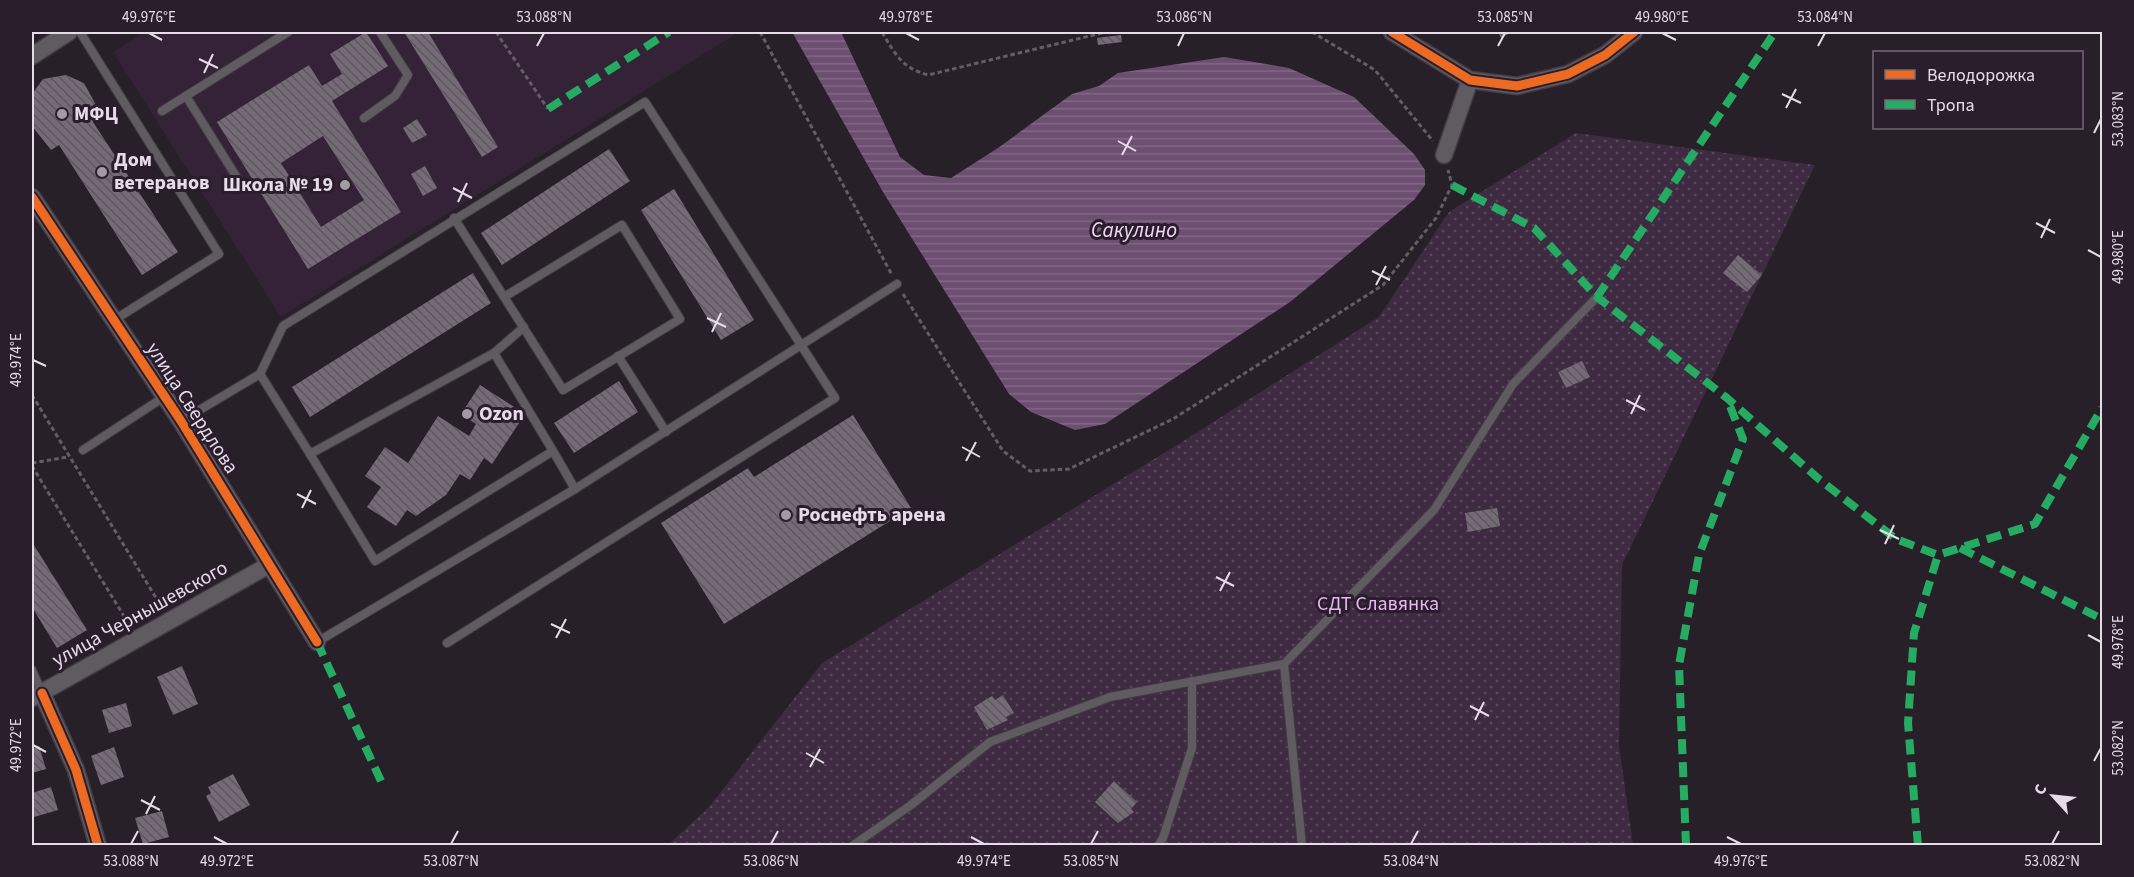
<svg xmlns="http://www.w3.org/2000/svg" width="2134" height="877" font-family="'Source Sans 3',sans-serif">
	<defs>
		<pattern id="grass-dots" width="8" height="8" patternUnits="userSpaceOnUse" patternTransform="scale(1.5)"><rect width="8" height="8" fill="#3e2b41"/><path d="M2 2h.1M6 6h.1" fill="none" stroke="#5a495c" stroke-width="1.8" stroke-linecap="round"/></pattern>
		<pattern id="water-rules" width="6" height="5" patternUnits="userSpaceOnUse" patternTransform="scale(1.5)"><rect width="6" height="5" fill="#6d4f72"/><path d="M0 2.5h6" fill="none" stroke="#826886"/></pattern>
		<pattern id="building-back-hatch" width="6" height="6" patternUnits="userSpaceOnUse" patternTransform="scale(1.5)"><rect width="6" height="6" fill="#756b77"/><path d="M-1 5l2 2M0 0l6 6M5-1l2 2" fill="none" stroke="#5d565e"/></pattern>
	</defs>
	<rect width="100%" height="100%" fill="#272028"/>
	<path fill="#342337" d="M144 32H739L281 317 113 52Z"/>
	<path fill="url(#grass-dots)" d="M1576 133 1815 165 1622 565 1619 745 1633 845 667 846 709 807 822 663 1177 445 1379 317 1449 212Z"/>
	<path fill="url(#water-rules)" d="M792 32H841L900 157 924 175 951 178 998 148 1072 94 1099 86 1118 73 1224 57 1289 68 1354 97 1414 154 1425 170V185L1414 200 1290 302 1105 424 1075 430 1031 412 1009 394 883 192Z"/>
	<g fill="url(#building-back-hatch)" fill-rule="evenodd">
		<path d="M366 32 388 66 332 101 401 212 308 269 217 122 309 65 322 86 342 74 330 54ZM323 136 364 200 321 227 281 163Z"/>
		<path d="M404 32H428L498 147 482 157Z"/>
		<path d="M1498 32H1512L1501 38Z"/>
		<path d="M1121 35 1122 42 1098 45 1097 38Z"/>
		<path d="M66 75 84 83 102 116 93 122 178 252 142 275 59 145 51 150 32 126V94L43 79Z"/>
		<path d="M417 119 427 135 412 143 403 128Z"/>
		<path d="M609 149 630 181 502 265 481 233Z"/>
		<path d="M425 166 437 188 423 196 411 174Z"/>
		<path d="M674 189 754 320 721 340 641 210Z"/>
		<path d="M1738 255 1762 275 1747 292 1723 273Z"/>
		<path d="M473 273 491 303 310 417 292 387Z"/>
		<path d="M1582 361 1590 377 1566 388 1558 372Z"/>
		<path d="M619 381 638 412 574 453 554 423Z"/>
		<path d="M480 385 525 414 492 464 484 458 470 480 460 474 446 495 416 516 407 510 396 526 367 507 381 487 365 476 385 447 408 463 438 416 469 436 476 424 461 414Z"/>
		<path d="M853 415 911 508 724 624 661 523 748 468 754 477Z"/>
		<path d="M1497 508 1500 526 1468 532 1465 513Z"/>
		<path d="M32 542 87 630 57 648 32 607Z"/>
		<path d="M182 666 198 704 173 715 157 677Z"/>
		<path d="M1003 695 1014 713 1006 717 1008 720 987 730 974 707 992 696 995 700Z"/>
		<path d="M126 703 132 726 109 733 102 710Z"/>
		<path d="M39 746 46 769 32 773V749Z"/>
		<path d="M114 747 124 777 101 785 91 756Z"/>
		<path d="M233 774 250 805 219 822 206 796 211 793 208 787Z"/>
		<path d="M1114 781 1137 802 1131 809 1134 812 1118 823 1095 802Z"/>
		<path d="M51 787 58 810 34 817 32 793Z"/>
		<path d="M162 811 169 837 143 844 135 818Z"/>
	</g>
	<g fill="none" stroke-linecap="round" stroke-linejoin="round">
		<g stroke="#433c44" stroke-width="10">
			<g id="service">
				<path d="M80 32 219 254 114 320"/>
				<path d="M186 96 244 189"/>
				<path d="M162 111 288 32"/>
				<path d="M364 118 395 96 408 75 380 32"/>
				<path d="M454 218 563 390 680 319 622 225 504 297"/>
				<path d="M618 356 666 432"/>
				<path d="M260 374 283 326 645 102 835 398 447 643"/>
				<path d="M181 421 260 374 310 454 494 353 524 327"/>
				<path d="M83 450 164 397"/>
				<path d="M553 451 575 489"/>
				<path d="M310 454 375 561 553 451 494 353"/>
				<path d="M317 642 575 489 897 284"/>
				<path d="M32 670 42 693"/>
				<path d="M852 846 911 805 990 742 1110 697 1284 664"/>
				<path d="M1158 846 1163 838 1192 748V681"/>
				<path d="M1302 846 1284 664 1434 510 1513 384 1597 297"/>
			</g>
		</g>
		<g stroke="#433c44" stroke-width="19">
			<g id="minor">
				<path d="M1392 32 1470 80 1517 86 1568 74 1605 55 1634 32"/>
				<path d="M32 56 69 32"/>
				<path d="M1444 155 1470 80"/>
				<path d="M32 197 181 421 317 642"/>
				<path d="M42 693 76 770 98 846"/>
				<path d="M32 698 269 565"/>
			</g>
		</g>
		<g stroke="#635d64" stroke-width="3" stroke-dasharray="4.5 3" stroke-linecap="butt">
			<path d="M496 32 548 109"/>
			<path d="M760 32 892 275"/>
			<path d="M882 32C895 54 902 68 928 75L1106 32"/>
			<path d="M1312 32 1375 70 1433 141"/>
			<path d="M903 294 1003 451 1030 471 1069 469 1173 419 1383 285 1436 218 1452 185 1448 170"/>
			<path d="M32 395 161 606"/>
			<path d="M32 463 68 457"/>
			<path d="M32 466 130 626"/>
		</g>
		<use href="#service" stroke="#605b61" stroke-width="8"/>
		<use href="#minor" stroke="#605b61" stroke-width="16"/>
		<g stroke="#26ab63" stroke-width="8" stroke-dasharray="15 8" stroke-linecap="butt">
			<path d="M548 109 669 32"/>
			<path d="M1452 185 1534 228 1597 297 1727 398 1820 480 1896 539 1938 555 2035 524 2102 408"/>
			<path d="M1597 297 1775 32"/>
			<path d="M1960 548 2102 619"/>
			<path d="M317 642 381 781"/>
			<path d="M1686 846 1679 665 1699 555 1743 439 1728 401"/>
			<path d="M1918 846 1908 723 1914 633 1938 555"/>
		</g>
		<g stroke="#2a1d2c" stroke-width="13">
			<g id="cycleway">
				<path d="M1392 32 1470 80 1517 86 1568 74 1605 55 1634 32"/>
				<path d="M32 197 181 421 317 642"/>
				<path d="M42 693 76 770 98 846"/>
			</g>
		</g>
		<use href="#cycleway" stroke="#ed6a23" stroke-width="9"/>
	</g>
	<path fill="none" stroke="#e5dce7" stroke-width="2" d="M149 33 162 40M906 33 919 40M1662 33 1676 40M537 46 544 33M1178 46 1184 33M1498 46 1505 33M1818 46 1825 33M199 59 218 68M204 73 213 54M1782 94 1801 103M1786 108 1796 89M2094 133 2101 119M1118 141 1136 151M1122 155 1132 136M453 188 472 198M458 202 467 183M2036 223 2055 233M2041 238 2050 219M2088 250 2101 257M1372 271 1390 280M1376 285 1386 266M707 318 726 327M712 332 721 313M33 360 46 366M1626 400 1645 410M1631 414 1640 395M962 447 980 457M966 461 976 442M297 494 316 504M302 508 311 490M1880 530 1899 539M1885 544 1894 525M1216 577 1234 586M1220 591 1230 572M551 624 570 633M2088 635 2101 642M556 638 566 619M1470 706 1489 716M1475 720 1484 702M33 745 46 752M806 753 824 763M2094 761 2101 748M810 767 820 749M141 800 160 810M146 814 155 796M214 837 227 844M971 837 984 844M1727 837 1741 844M131 844 138 831M451 844 458 831M771 844 778 831M1091 844 1098 831M1411 844 1418 831M2052 844 2059 831"/>
	<g fill="#a29aa4" stroke="#2a1d2c" stroke-width="2">
		<circle cx="62" cy="114" r="6"/>
		<circle cx="102" cy="172" r="6"/>
		<circle cx="345" cy="185" r="6"/>
		<circle cx="467" cy="414" r="6"/>
		<circle cx="786" cy="515" r="6"/>
	</g>
	<g text-anchor="middle" dominant-baseline="central" stroke-width="6" stroke-linejoin="round" paint-order="stroke">
		<g font-size="20" font-weight="bold" fill="#e5dce7" stroke="#2a1d2c" text-anchor="start">
			<text x="74" y="114">МФЦ</text>
			<text x="114" y="160">Дом<tspan x="114" dy="23">ветеранов</tspan></text>
			<text x="333" y="185" text-anchor="end">Школа № 19</text>
			<text x="479" y="414">Ozon</text>
			<text x="798" y="515">Роснефть арена</text>
		</g>
		<g font-size="20" fill="#e5dce7" stroke="#2a1d2c">
			<text transform="translate(192 408) rotate(57)">улица Свердлова</text>
			<text transform="translate(140 614) rotate(-29)">улица Чернышевского</text>
		</g>
		<g font-size="20" fill="#e9b5f2" stroke="#2a1d2c">
			<text x="1378" y="604">СДТ Славянка</text>
		</g>
		<g font-size="21" font-style="italic" fill="#f7d7fc" stroke="#2a1d2c">
			<text x="1134" y="230">Сакулино</text>
		</g>
	</g>
	<rect width="2134" height="877" fill="none" stroke="#2a1d2c" stroke-width="66"/>
	<rect x="1873" y="51" width="210" height="78" fill="#2a1d2c" stroke="#756977" stroke-width="1.5"/>
	<rect x="1885" y="70" width="30" height="9" fill="#ed6a23" stroke="#756977" stroke-width="1.5"/>
	<text x="1927" y="81" font-size="18" fill="#e5dce7">Велодорожка</text>
	<rect x="1885" y="100" width="30" height="9" fill="#26ab63" stroke="#756977" stroke-width="1.5"/>
	<text x="1927" y="111" font-size="18" fill="#e5dce7">Тропа</text>
	<g transform="translate(2053 796) rotate(297)" stroke="#2a1d2c" stroke-width="4.5" paint-order="stroke">
	<path d="M0-4.5L10 22L0 15L-10 22Z" fill="#e5dce7"/>
	<text y="-9" font-size="16" font-weight="bold" text-anchor="middle" fill="#e5dce7">С</text>
	</g>
	<rect x="33" y="33" width="2068" height="811" fill="none" stroke="#e5dce7" stroke-width="2"/>
	<g font-size="15" text-anchor="middle" fill="#e5dce7">
		<text x="149" y="22">49.976°E</text>
		<text x="544" y="22">53.088°N</text>
		<text x="906" y="22">49.978°E</text>
		<text x="1184" y="22">53.086°N</text>
		<text x="1505" y="22">53.085°N</text>
		<text x="1662" y="22">49.980°E</text>
		<text x="1825" y="22">53.084°N</text>
		<text transform="translate(2118 119) rotate(-90)" y="5">53.083°N</text>
		<text transform="translate(2118 257) rotate(-90)" y="5">49.980°E</text>
		<text transform="translate(16 360) rotate(-90)" y="5">49.974°E</text>
		<text transform="translate(2118 642) rotate(-90)" y="5">49.978°E</text>
		<text transform="translate(16 745) rotate(-90)" y="5">49.972°E</text>
		<text transform="translate(2118 748) rotate(-90)" y="5">53.082°N</text>
		<text x="131" y="866">53.088°N</text>
		<text x="227" y="866">49.972°E</text>
		<text x="451" y="866">53.087°N</text>
		<text x="771" y="866">53.086°N</text>
		<text x="984" y="866">49.974°E</text>
		<text x="1091" y="866">53.085°N</text>
		<text x="1411" y="866">53.084°N</text>
		<text x="1741" y="866">49.976°E</text>
		<text x="2052" y="866">53.082°N</text>
	</g>
</svg>
